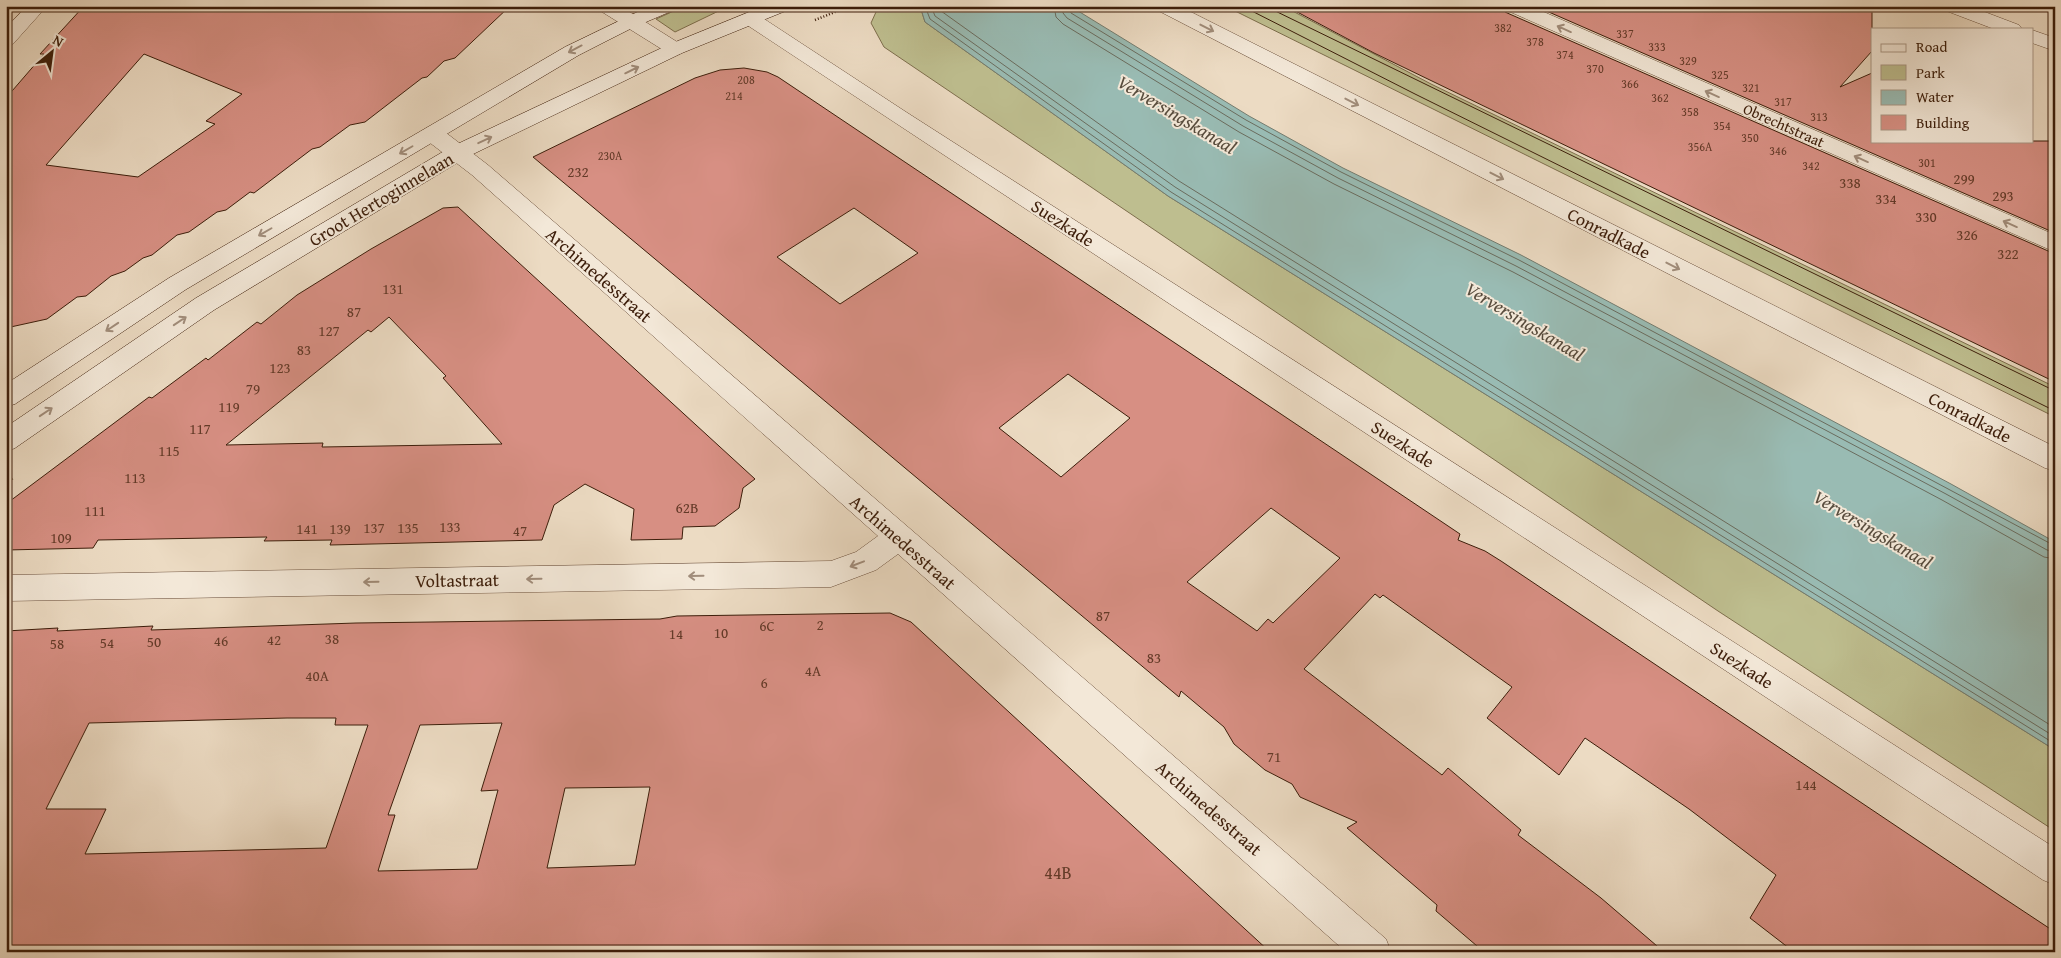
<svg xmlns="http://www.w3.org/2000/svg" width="2061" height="958" font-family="'Gentium Book Plus',serif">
	<rect width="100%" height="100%" fill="#ecdbc3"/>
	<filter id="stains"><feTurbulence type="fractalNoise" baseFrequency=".004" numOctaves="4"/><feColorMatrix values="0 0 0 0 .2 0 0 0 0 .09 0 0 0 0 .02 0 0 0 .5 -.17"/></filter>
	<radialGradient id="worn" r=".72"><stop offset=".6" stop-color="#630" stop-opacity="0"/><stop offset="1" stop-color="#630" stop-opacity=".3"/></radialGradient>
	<g fill="#bebe8f" stroke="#7d6e4c">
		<path d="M685 6H729L675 32 656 19Z"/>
		<path d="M883 6H920L925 22 1168 196 2055 750V831L1718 611 884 47 871 23 876 12Z"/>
		<path d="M1225 6H1283L1431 84 2055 387V417Z"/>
	</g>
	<path fill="#99bbb3" stroke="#747c6f" d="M920 6H1070L1249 116 1343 168 1521 255 1951 484 2055 542V750L1168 196 925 22Z"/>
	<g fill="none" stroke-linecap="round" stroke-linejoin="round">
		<g stroke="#6a6c5e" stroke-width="1">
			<path d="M925 6 930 19 1171 192 2055 744"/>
			<path d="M931 6 935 16 1175 187 2055 737"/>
			<path d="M939 6 941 11 1179 181 2055 728"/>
			<path d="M1054 6 1056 17 1063 24 1239 132 1334 184 1513 272 1942 500 2044 557 2055 559"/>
			<path d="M1062 6 1063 13 1067 18 1243 126 1338 178 1516 266 1946 494 2047 550 2055 552"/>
			<path d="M1068 6 1071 13 1246 120 1341 172 1519 260 2055 546"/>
		</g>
	</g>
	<g fill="#d78f83" stroke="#3c1d0a" fill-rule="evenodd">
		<path d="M84 6H510L455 58 444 61 427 77 422 78 365 122 350 125 320 147 312 149 254 193 250 192 226 210 217 212 189 232 177 235 152 255 143 258 125 271 111 276 86 296 77 297 47 319 6 328V98L44 54H40ZM144 54 242 94 206 121 215 124 138 177 46 165Z"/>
		<path d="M1286 6H1502L1505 12 2055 254V382L1374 53Z"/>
		<path d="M1535 6H1872V51L1840 87 1872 73V141H2055V233Z"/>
		<path d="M744 68 767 72 778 77 1460 534 1458 540 1485 551 1501 561 1999 895 2055 932V952H1794L1750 918 1776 875 1689 809 1585 738 1559 775 1487 718 1512 687 1383 595 1380 598 1375 594 1304 669 1442 775 1448 768 1521 830 1518 835 1601 898 1664 952H1484L1436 911 1437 905 1347 828 1357 822 1300 797 1292 784 1265 770 1234 744 1224 727 1181 691 1179 697 533 157 695 78 720 70ZM854 208 918 253 840 304 777 257ZM1068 374 1130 418 1061 477 999 428ZM1271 508 1340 558 1273 623 1268 619 1257 631 1187 582Z"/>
		<path d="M458 207 755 479 743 488 739 508 715 526 683 527 682 539 631 540 634 509 585 484 554 505 542 540 330 545 332 540 264 541 267 537 98 540 93 548 6 550V504L149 397 152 398 206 358 208 360 257 322 261 324 297 295 371 249 443 208ZM389 317 446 376 443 378 502 444 322 447 323 443 226 445 368 330 371 332Z"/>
		<path d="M890 613 911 622 1270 952H6V631L58 628 57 631 153 626 151 630 356 623 660 619 677 616ZM287 718H336L335 725H368L326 848 85 854 106 809H46L89 723ZM502 723 481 791 498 790 477 869 378 871 395 815H388L420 725ZM650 787 635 865 547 868 565 788Z"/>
	</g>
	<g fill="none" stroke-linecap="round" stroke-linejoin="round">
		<g stroke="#684c38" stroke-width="1">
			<g id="street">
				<path d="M27 6H47L13 44 6 46V28Z"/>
				<path d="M597 6H620L682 45 685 49 682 53 675 55 668 53 599 10Z"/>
				<path d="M1155 6H1179L2055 447V471L2045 468 1157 10Z"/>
				<path d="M1504 6H1530L2055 235V252L1506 10Z"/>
				<path d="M1942 6H1969L2019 25 2022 29H1994L1944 10Z"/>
				<path d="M751 13 758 15 906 112 2055 848V885L2043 880 744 23 741 19 744 15Z"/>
				<path d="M2032 30 2055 38V51L2032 43Z"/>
				<path d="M433 127 441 129 488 165 1386 939 1391 952H1346L898 554 876 570 831 587 6 601V575L831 561 856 552 878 536 472 175 425 139 422 134 425 129Z"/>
			</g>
		</g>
		<g stroke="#3c1d0a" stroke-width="1">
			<g id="secondary">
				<path d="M650 6H676L674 10 632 28 579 55 185 290 15 404 6 407V384L169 278 565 47Z"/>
				<path d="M764 6H790L788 10 682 53 467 157 214 310 15 448 6 452V427L196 298 451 147 668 45Z"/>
			</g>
		</g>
		<path stroke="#3c1d0a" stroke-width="2.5" stroke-dasharray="1 2" stroke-linecap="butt" d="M815 20 850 6"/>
		<path stroke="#3c1d0a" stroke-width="3" stroke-dasharray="1 2.5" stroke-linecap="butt" d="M6 483 14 477"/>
		<use href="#street" fill="#f3e8d8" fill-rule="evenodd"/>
		<use href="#secondary" fill="#f3e8d8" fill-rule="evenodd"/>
		<g stroke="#3c1d0a" stroke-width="1">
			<path d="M1242 6 1415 94 2055 411"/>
			<path d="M1265 6 2055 391"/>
		</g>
	</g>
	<defs><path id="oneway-shaft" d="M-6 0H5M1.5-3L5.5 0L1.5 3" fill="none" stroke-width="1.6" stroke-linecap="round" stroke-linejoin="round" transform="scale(1.25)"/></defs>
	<g stroke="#a18d7b">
		<use href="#oneway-shaft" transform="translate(1207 28) rotate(27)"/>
		<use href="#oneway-shaft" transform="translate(1564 29) rotate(-156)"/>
		<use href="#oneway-shaft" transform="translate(575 49) rotate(152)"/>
		<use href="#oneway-shaft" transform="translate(632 70) rotate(-26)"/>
		<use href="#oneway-shaft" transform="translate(1712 94) rotate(-156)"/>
		<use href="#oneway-shaft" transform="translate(1352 102) rotate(27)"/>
		<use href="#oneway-shaft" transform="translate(485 140) rotate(-25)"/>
		<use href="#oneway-shaft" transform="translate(406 150) rotate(150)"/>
		<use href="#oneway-shaft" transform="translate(1861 159) rotate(-156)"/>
		<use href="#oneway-shaft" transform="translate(1497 176) rotate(27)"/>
		<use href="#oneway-shaft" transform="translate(2010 224) rotate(-156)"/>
		<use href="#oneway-shaft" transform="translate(265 232) rotate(150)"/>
		<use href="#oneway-shaft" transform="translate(1673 266) rotate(27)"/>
		<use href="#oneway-shaft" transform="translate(180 321) rotate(-34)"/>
		<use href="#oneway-shaft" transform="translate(112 327) rotate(146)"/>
		<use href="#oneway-shaft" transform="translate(46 412) rotate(-34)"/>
		<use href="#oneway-shaft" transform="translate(857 564) rotate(159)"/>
		<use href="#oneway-shaft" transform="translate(696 576) rotate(179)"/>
		<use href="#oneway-shaft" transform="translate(534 579) rotate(179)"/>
		<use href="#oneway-shaft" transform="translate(371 582) rotate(179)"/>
	</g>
	<g text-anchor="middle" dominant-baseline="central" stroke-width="4" stroke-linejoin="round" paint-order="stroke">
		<g font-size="12" fill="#633a28">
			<text x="1503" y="27">382</text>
			<text x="1625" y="33">337</text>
			<text x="1535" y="41">378</text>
			<text x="1657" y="46">333</text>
			<text x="1565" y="54">374</text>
			<text x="1688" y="60">329</text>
			<text x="1595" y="68">370</text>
			<text x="1720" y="74">325</text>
			<text x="746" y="79">208</text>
			<text x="1630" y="83">366</text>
			<text x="1751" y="87">321</text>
			<text x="734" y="95">214</text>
			<text x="1660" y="97">362</text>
			<text x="1783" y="101">317</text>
			<text x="1690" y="111">358</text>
			<text x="1819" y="116">313</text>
			<text x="1722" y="125">354</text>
			<text x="1750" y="137">350</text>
			<text x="1700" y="146">356A</text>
			<text x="1778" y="150">346</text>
			<text x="610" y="155">230A</text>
			<text x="1927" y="162">301</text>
			<text x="1811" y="165">342</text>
		</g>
		<g font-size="15" fill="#3c1d0a" stroke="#f3e8d8">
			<text transform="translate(1784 125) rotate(24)">Obrechtstraat</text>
		</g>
		<g font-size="15" fill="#633a28">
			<text x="578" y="171">232</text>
			<text x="1964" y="178">299</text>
			<text x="1850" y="182">338</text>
			<text x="2003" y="195">293</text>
			<text x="1886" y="198">334</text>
			<text x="1926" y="216">330</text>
			<text x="1967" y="234">326</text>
			<text x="2008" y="253">322</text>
			<text x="393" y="288">131</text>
			<text x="354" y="311">87</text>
			<text x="329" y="330">127</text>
			<text x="304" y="349">83</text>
			<text x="280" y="367">123</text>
			<text x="253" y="388">79</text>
			<text x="229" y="406">119</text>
			<text x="200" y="428">117</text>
			<text x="169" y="450">115</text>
			<text x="135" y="477">113</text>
			<text x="687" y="507">62B</text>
			<text x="95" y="510">111</text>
			<text x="450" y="526">133</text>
			<text x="374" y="527">137</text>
			<text x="408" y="527">135</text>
			<text x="307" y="528">141</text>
			<text x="340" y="528">139</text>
			<text x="520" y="530">47</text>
			<text x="61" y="537">109</text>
			<text x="1103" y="615">87</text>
			<text x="820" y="624">2</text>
			<text x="767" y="625">6C</text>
			<text x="721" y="632">10</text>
			<text x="676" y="633">14</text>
			<text x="332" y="638">38</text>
			<text x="274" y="639">42</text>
			<text x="221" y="640">46</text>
			<text x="154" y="641">50</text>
			<text x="107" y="642">54</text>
			<text x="57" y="643">58</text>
			<text x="1154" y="657">83</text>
			<text x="813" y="670">4A</text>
			<text x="317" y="675">40A</text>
			<text x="764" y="682">6</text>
			<text x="1274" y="756">71</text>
			<text x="1806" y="784">144</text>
		</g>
		<g font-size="18" fill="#3c1d0a" stroke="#f3e8d8">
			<text transform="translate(381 199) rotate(-31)">Groot Hertoginnelaan</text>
			<text transform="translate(1063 223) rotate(33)">Suezkade</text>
			<text transform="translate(1609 233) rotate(27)">Conradkade</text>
			<text transform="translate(599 275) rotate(41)">Archimedesstraat</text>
			<text transform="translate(1970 417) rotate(27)">Conradkade</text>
			<text transform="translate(1403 444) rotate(33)">Suezkade</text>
			<text transform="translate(903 542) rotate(41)">Archimedesstraat</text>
			<text transform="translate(457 580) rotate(-1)">Voltastraat</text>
			<text transform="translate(1742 665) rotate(33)">Suezkade</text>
			<text transform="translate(1209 808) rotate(41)">Archimedesstraat</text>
		</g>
		<g font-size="18" fill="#633a28">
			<text x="1058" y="872">44B</text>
		</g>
		<g font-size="19" font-style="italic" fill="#584c3d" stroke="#f3e8d8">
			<text transform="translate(1177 114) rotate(31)">Verversingskanaal</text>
			<text transform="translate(1525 321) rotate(31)">Verversingskanaal</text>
			<text transform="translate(1873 529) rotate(31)">Verversingskanaal</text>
		</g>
	</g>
	<rect width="2061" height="958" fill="none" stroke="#ecdbc3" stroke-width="25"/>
	<rect x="8" y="8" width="2046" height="943" fill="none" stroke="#3c1d0a" stroke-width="2.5"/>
	<rect x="12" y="12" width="2036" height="933" fill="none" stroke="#3c1d0a"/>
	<rect x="1871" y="28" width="162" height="115" fill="#f3e8d8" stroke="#aa9786"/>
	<rect x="1881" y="44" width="25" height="8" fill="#f3e8d8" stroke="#aa9786"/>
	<text x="1916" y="52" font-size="15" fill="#3c1d0a">Road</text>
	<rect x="1881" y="65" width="25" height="15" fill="#bebe8f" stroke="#aa9786"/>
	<text x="1916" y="78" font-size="15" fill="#3c1d0a">Park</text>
	<rect x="1881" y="90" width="25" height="15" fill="#99bbb3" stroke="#aa9786"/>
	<text x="1916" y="102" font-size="15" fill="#3c1d0a">Water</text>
	<rect x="1881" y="115" width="25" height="15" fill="#d78f83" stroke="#aa9786"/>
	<text x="1916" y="128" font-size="15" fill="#3c1d0a">Building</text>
	<g transform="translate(52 52) rotate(29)" stroke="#f3e8d8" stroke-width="4" paint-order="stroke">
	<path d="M0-4L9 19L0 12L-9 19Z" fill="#3c1d0a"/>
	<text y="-8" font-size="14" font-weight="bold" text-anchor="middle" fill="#3c1d0a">N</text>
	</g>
	<rect width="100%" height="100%" filter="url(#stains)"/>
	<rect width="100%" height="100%" fill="url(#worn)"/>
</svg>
